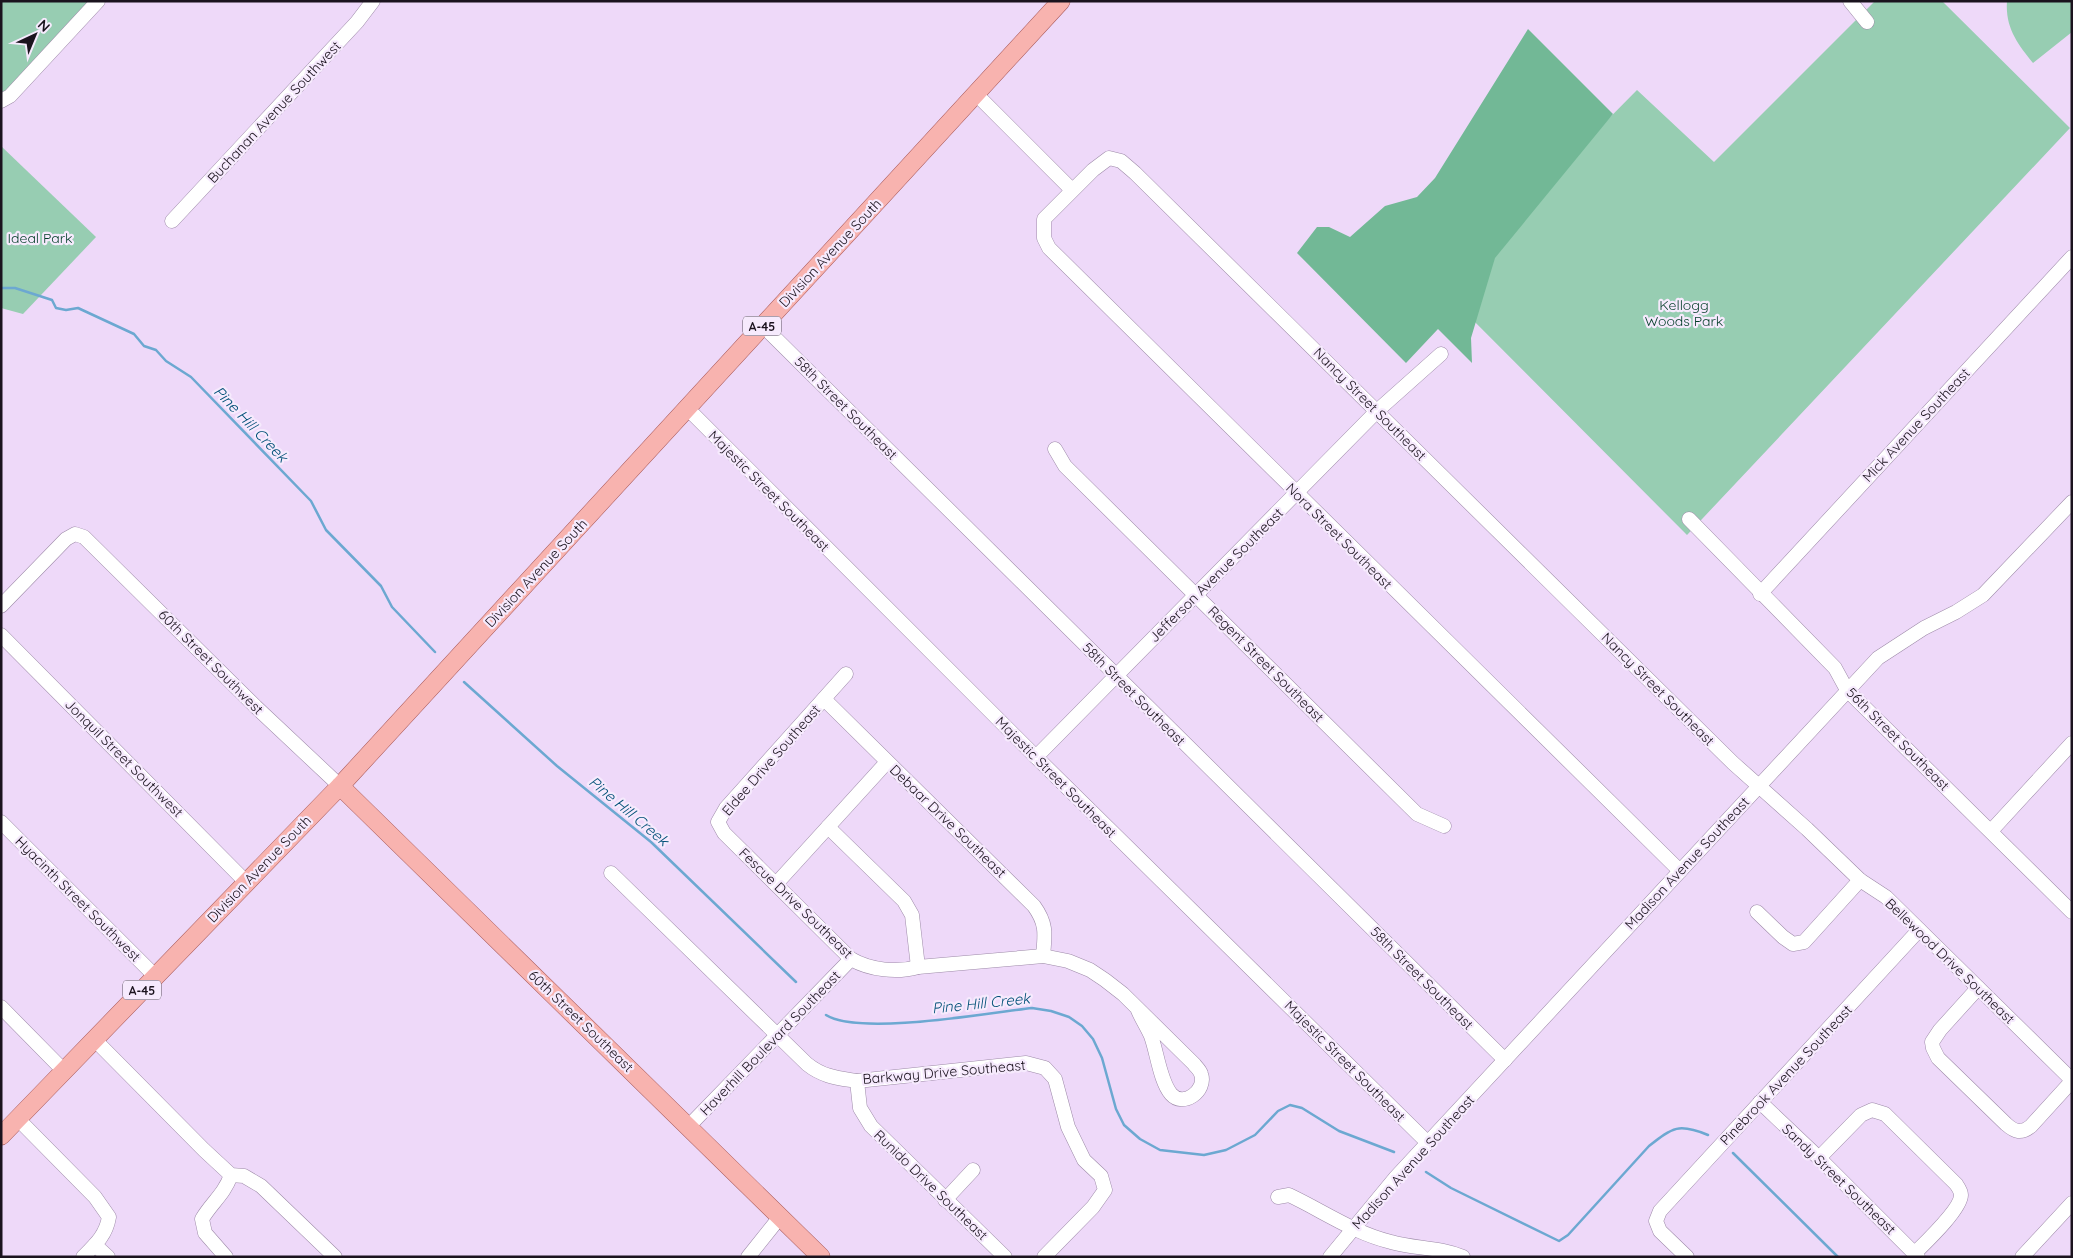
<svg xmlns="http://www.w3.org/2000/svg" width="2073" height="1258" font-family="Quicksand,sans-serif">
	<rect width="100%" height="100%" fill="#eed9f9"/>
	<g fill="#97cdb2">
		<path d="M1 1H94L1 101Z"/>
		<path d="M1875 1H1942L2070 128 1687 535 1441 288 1637 90 1714 162Z"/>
		<path d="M2007 1H2072V32L2033 63C2018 44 2005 28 2007 1Z"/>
		<path d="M1 146 96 237 23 314 1 308Z"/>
	</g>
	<path fill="#72b896" d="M1528 29 1613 114 1495 258 1471 338 1472 363 1438 329 1406 363 1297 253 1317 227H1329L1350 237 1385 206 1417 197 1435 178Z"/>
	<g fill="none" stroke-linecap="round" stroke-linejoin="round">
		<g stroke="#6ca8d1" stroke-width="2.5">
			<path d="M1 288H15L52 300 56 308 66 310 78 308 134 334 144 346 156 350 166 361 191 377 311 501 326 530 381 586 392 607 435 652"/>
			<path d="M464 682 557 766 651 842 796 982"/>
			<path d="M826 1015C859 1036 989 1013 1032 1008L1051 1011 1069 1017 1082 1026 1093 1039 1102 1058 1116 1109 1124 1125 1140 1139 1160 1150 1204 1155 1226 1150 1255 1135 1278 1111 1290 1105 1302 1108 1339 1131 1394 1152"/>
			<path d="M1733 1153 1838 1257"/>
			<path d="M1426 1172 1451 1188 1559 1241 1568 1235 1649 1146C1673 1127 1679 1123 1708 1135"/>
		</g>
		<g stroke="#9d8aa8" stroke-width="15">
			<g id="minor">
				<path d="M1850 1 1867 22"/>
				<path d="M976 94 1072 190"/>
				<path d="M1 101 10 96 98 1"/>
				<path d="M172 221 357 22 373 1"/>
				<path d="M763 326 1505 1060"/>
				<path d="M687 408 1036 757 1428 1143"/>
				<path d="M1055 449 1065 466 1417 814 1444 826"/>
				<path d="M1689 519 1835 668 1847 690 2072 912"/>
				<path d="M1760 594 2072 257"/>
				<path d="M1 606 66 539 75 534 84 537 256 707 340 786"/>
				<path d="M1 635 246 882"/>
				<path d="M846 674 726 808 718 822 724 833 851 959C870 970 897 973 918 967L1043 956 1068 961 1090 970 1105 980 1123 994 1194 1064C1196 1067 1200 1070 1201 1074 1207 1091 1183 1108 1171 1094 1160 1081 1157 1052 1151 1036 1147 1027 1141 1018 1137 1008"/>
				<path d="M824 699 1034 906C1047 924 1045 934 1043 956"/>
				<path d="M1036 757 1377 411 1441 354"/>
				<path d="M1 822 155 976"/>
				<path d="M828 827 904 901 912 915 918 967"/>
				<path d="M1991 831 2072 743"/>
				<path d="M1680 871 1049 248 1044 238V219L1093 170 1109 158 1121 161 1135 173 1733 763 1807 829 1860 880 1886 897 2072 1080"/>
				<path d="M611 873 807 1064C823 1077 838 1078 857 1081L1026 1063 1045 1068 1055 1079 1068 1127 1084 1160 1101 1176 1105 1190 1093 1207 1044 1257"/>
				<path d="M776 884 887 762"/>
				<path d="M1757 912 1783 937 1793 944 1804 942 1860 880"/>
				<path d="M1978 988 1940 1030 1932 1042 1933 1048 1938 1058 2006 1124C2015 1132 2021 1134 2031 1126L2072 1081"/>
				<path d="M1 1007 64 1071"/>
				<path d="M94 1039 204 1150 231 1175 244 1176 261 1186 335 1257"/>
				<path d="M857 1081 860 1108 871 1126 1005 1257"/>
				<path d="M1760 1102 1819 1158 1918 1257"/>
				<path d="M18 1119 95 1197 109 1217C106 1235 96 1244 83 1257"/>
				<path d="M688 1127 851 959"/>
				<path d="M1819 1158 1861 1115 1872 1110 1885 1114 1956 1184C1958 1187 1961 1191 1961 1195 1961 1209 1925 1243 1915 1253"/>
				<path d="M1278 1197 1289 1195C1323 1211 1354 1233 1391 1242 1415 1249 1440 1247 1463 1257"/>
				<path d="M945 1200 973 1170"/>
				<path d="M95 1245 108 1257"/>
				<path d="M226 1257 205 1233 202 1219C212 1202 224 1195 231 1175"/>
				<path d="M748 1257 780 1217"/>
				<path d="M1330 1257 1396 1177 1878 658 1924 628 1956 612 1983 595 2072 502"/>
				<path d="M1687 1257 1660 1231 1656 1221 1660 1211 1919 930"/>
				<path d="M2022 1257 2072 1203"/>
			</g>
		</g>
		<g stroke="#a85a5a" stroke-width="19">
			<g id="major">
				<path d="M340 786 821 1257"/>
				<path d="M1 1136 340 786 1061 1"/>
			</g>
		</g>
		<use href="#minor" stroke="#fff" stroke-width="14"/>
		<use href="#major" stroke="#f8b3af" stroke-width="18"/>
	</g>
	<g text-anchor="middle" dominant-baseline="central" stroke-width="4.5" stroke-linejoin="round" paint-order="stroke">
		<g fill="#f6eafd" stroke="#5d5461" stroke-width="1">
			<rect x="743" y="316.5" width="38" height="19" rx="4"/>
			<rect x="123" y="980.5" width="38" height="19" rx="4"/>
		</g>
		<g font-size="12" font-weight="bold" fill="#1b131e">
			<text x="762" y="326">A-45</text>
			<text x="142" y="990">A-45</text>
		</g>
		<g font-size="14" fill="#1b131e" stroke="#f6eafd">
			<text transform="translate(274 112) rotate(-47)">Buchanan Avenue Southwest</text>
			<text transform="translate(830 253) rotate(-47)">Division Avenue South</text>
			<text transform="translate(1370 404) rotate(45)">Nancy Street Southeast</text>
			<text transform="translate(846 408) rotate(45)">58th Street Southeast</text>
			<text transform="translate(1916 425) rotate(-47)">Mick Avenue Southeast</text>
			<text transform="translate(769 491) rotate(45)">Majestic Street Southeast</text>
			<text transform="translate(1339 536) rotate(45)">Nora Street Southeast</text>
			<text transform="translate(536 573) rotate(-47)">Division Avenue South</text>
			<text transform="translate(1216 575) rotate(-45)">Jefferson Avenue Southeast</text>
			<text transform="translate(211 662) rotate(45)">60th Street Southwest</text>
			<text transform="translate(1266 664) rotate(45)">Regent Street Southeast</text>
			<text transform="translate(1658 689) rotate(45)">Nancy Street Southeast</text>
			<text transform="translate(1134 694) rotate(45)">58th Street Southeast</text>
			<text transform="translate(1898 739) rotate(45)">56th Street Southeast</text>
			<text transform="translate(124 758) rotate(45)">Jonquil Street Southwest</text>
			<text transform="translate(771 760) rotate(-49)">Eldee Drive Southeast</text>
			<text transform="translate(1056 777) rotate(45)">Majestic Street Southeast</text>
			<text transform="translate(948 821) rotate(44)">Debaar Drive Southeast</text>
			<text transform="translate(1687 863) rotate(-47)">Madison Avenue Southeast</text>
			<text transform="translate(259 869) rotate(-46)">Division Avenue South</text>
			<text transform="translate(78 899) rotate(45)">Hyacinth Street Southwest</text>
			<text transform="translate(796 903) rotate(44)">Fescue Drive Southeast</text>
			<text transform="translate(1950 961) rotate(44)">Bellewood Drive Southeast</text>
			<text transform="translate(1422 978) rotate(45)">58th Street Southeast</text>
			<text transform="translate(581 1021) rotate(44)">60th Street Southeast</text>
			<text transform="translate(770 1043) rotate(-46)">Haverhill Boulevard Southeast</text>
			<text transform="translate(1345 1061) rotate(45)">Majestic Street Southeast</text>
			<text transform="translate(944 1072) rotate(-5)">Barkway Drive Southeast</text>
			<text transform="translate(1786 1075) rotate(-47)">Pinebrook Avenue Southeast</text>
			<text transform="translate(1413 1162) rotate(-48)">Madison Avenue Southeast</text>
			<text transform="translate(1839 1179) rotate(44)">Sandy Street Southeast</text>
			<text transform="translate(931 1185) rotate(44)">Runido Drive Southeast</text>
		</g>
		<g font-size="14" fill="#003c26" stroke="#f6eafd">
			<text x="40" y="238">Ideal Park</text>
			<text x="1684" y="305">Kellogg<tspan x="1684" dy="16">Woods Park</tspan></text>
		</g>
		<g font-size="15" font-style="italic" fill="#005077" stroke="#f6eafd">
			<text transform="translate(251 424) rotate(46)">Pine Hill Creek</text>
			<text transform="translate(629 811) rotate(40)">Pine Hill Creek</text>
			<text transform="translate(981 1003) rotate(-6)">Pine Hill Creek</text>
		</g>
	</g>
	<rect width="2073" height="1258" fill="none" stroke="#1b131e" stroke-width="5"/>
	<g transform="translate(35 35) rotate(44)" stroke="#f6eafd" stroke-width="4" paint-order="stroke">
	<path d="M0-4L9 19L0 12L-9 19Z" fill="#1b131e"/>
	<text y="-8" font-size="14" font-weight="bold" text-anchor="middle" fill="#1b131e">N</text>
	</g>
</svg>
